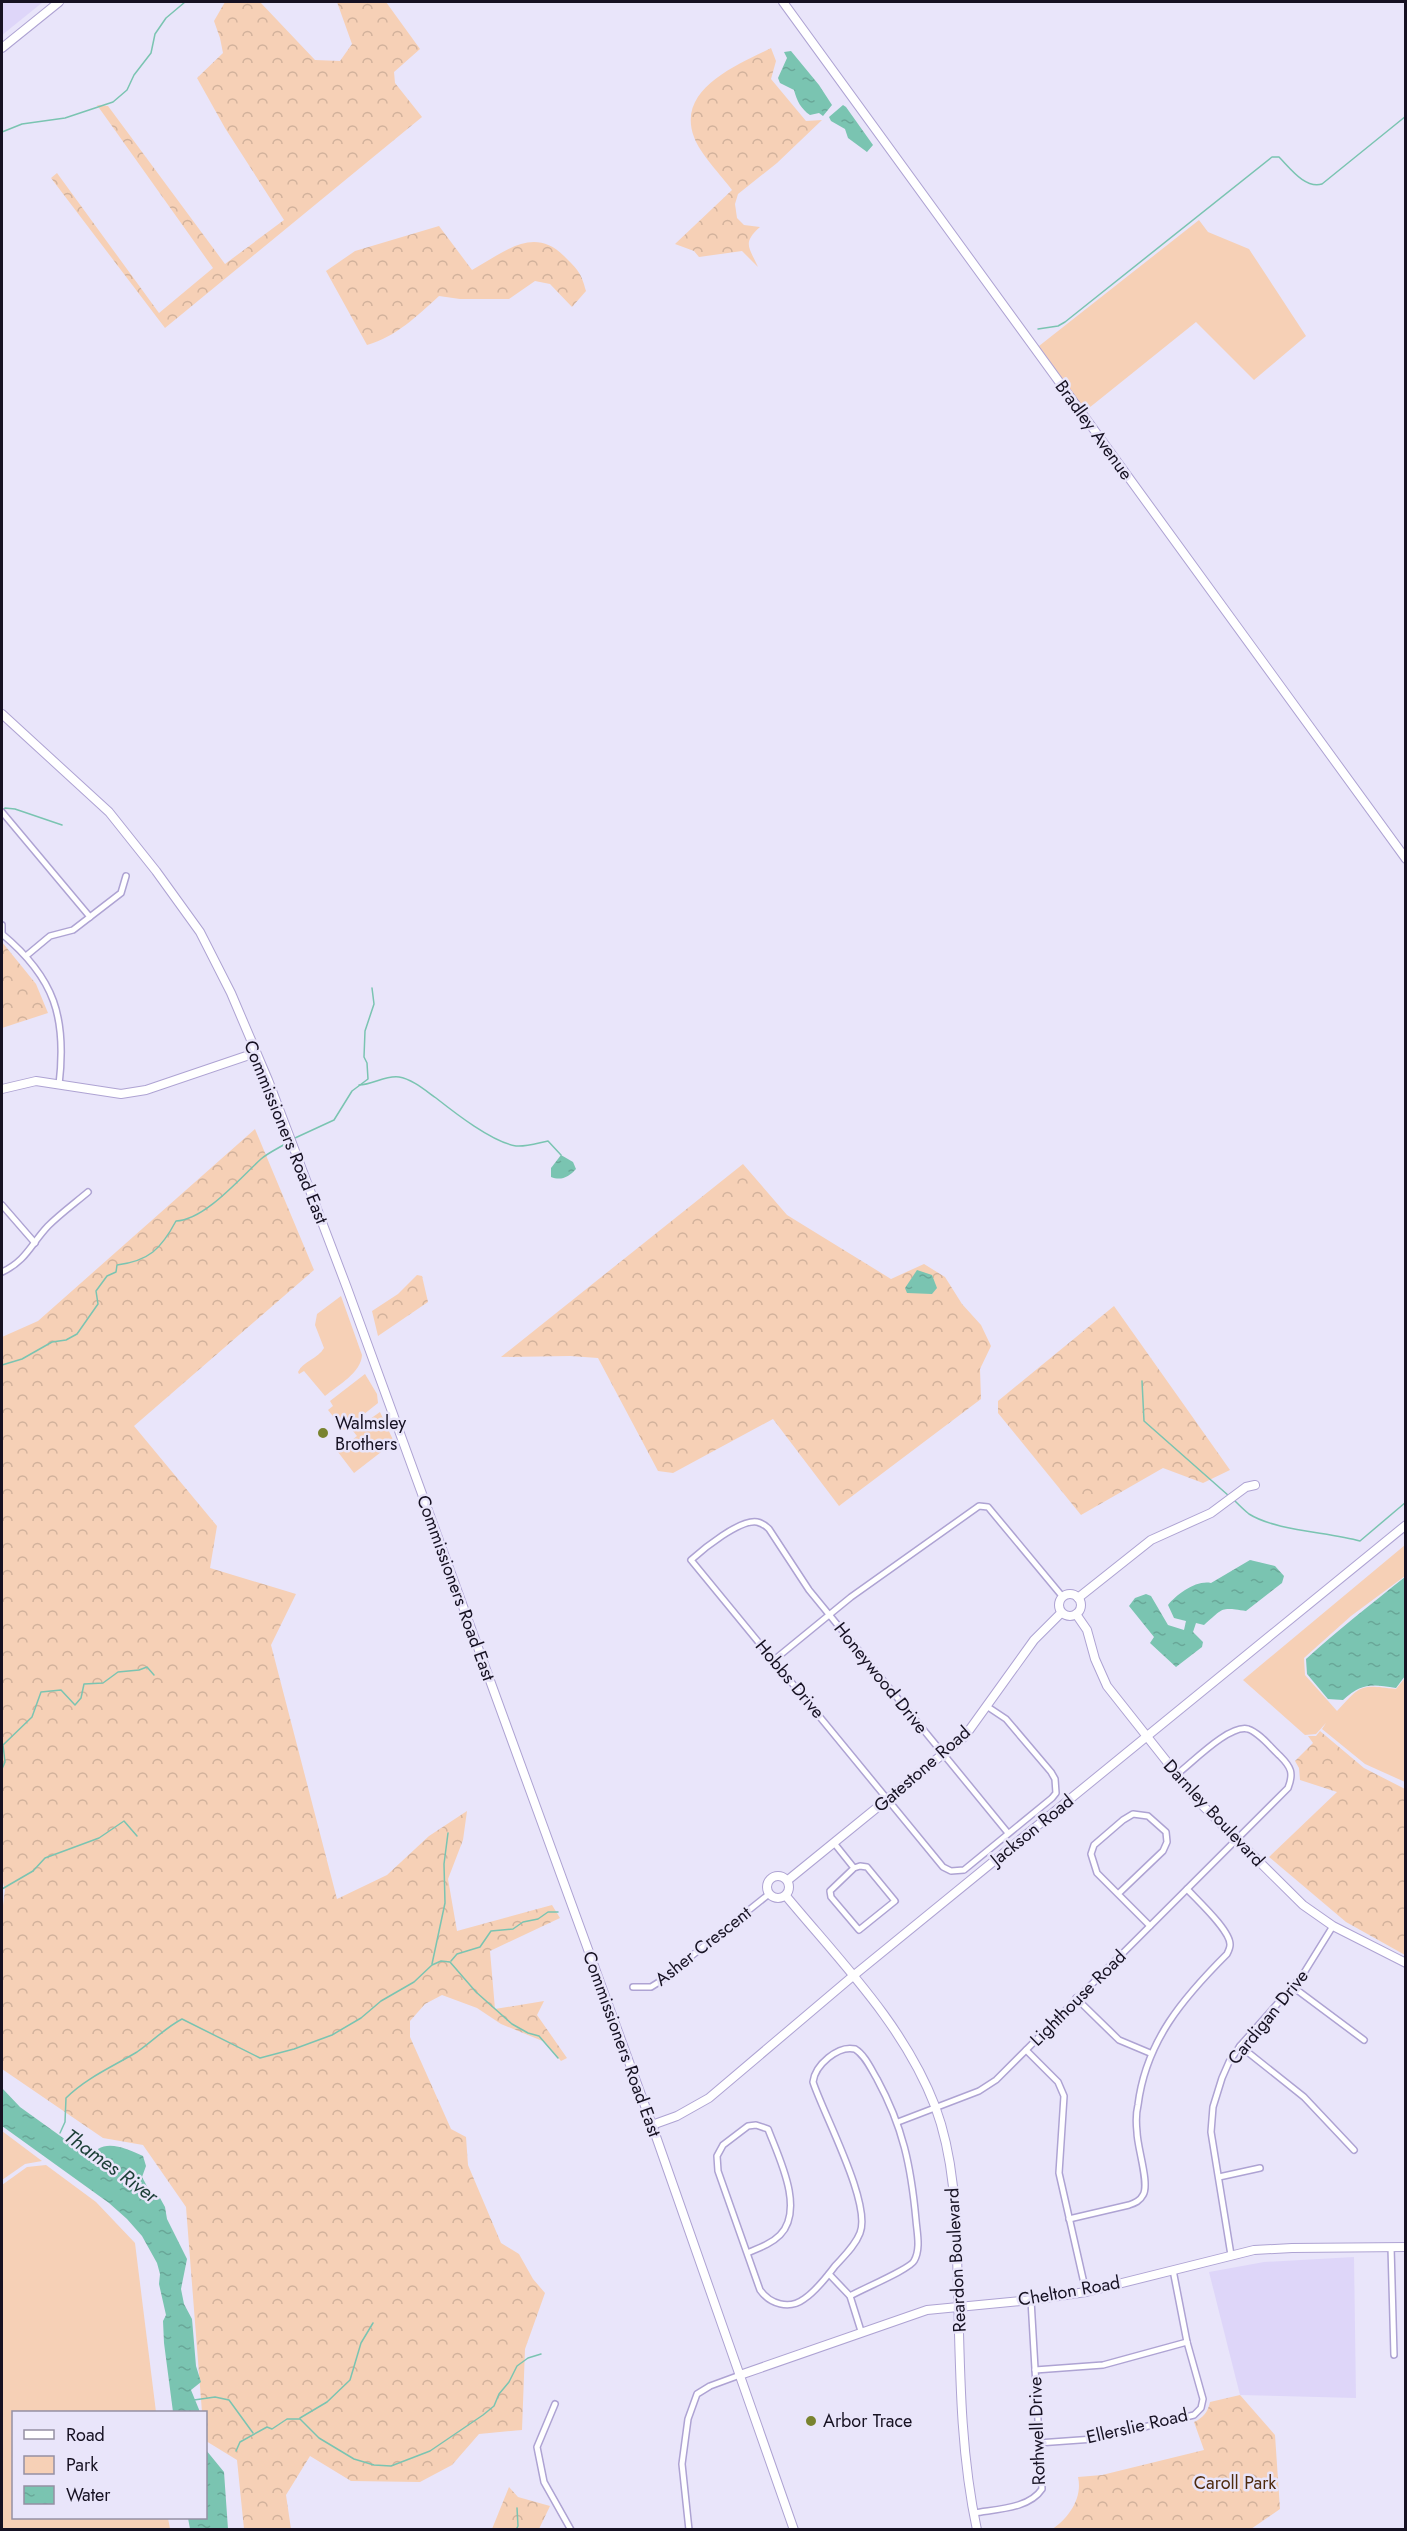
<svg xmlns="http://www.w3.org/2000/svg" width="1407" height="2531" font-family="Jost,sans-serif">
	<defs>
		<pattern id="forest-crowns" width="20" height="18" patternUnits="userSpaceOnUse" patternTransform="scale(1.5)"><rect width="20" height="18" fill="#f6d0b6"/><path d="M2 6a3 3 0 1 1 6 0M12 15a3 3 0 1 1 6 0" fill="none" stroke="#d2b29c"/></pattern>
		<pattern id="water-ripples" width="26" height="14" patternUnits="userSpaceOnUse" patternTransform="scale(1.5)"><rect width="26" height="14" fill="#7ac4b1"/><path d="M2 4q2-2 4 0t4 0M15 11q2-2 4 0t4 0" fill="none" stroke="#69a798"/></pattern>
	</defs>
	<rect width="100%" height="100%" fill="#e9e5fa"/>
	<g fill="#ded6f9">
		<path d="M2 2H43L2 35Z"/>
		<path d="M1354 2257 1356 2398 1240 2395 1209 2272 1264 2262Z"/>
	</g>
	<g fill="#f6d0b6">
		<path d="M1199 220 1208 232 1249 249 1306 336 1254 380 1196 322 1084 412 1039 346Z"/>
		<path d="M341 1296 362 1355C361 1373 338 1385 325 1396L304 1371 299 1374 298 1372C303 1361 318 1359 324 1348L315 1325 317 1314Z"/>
		<path d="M365 1374 377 1394 378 1403 344 1430 328 1410 333 1406 330 1401Z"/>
		<path d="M380 1412 394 1442 354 1473 338 1452 357 1436 353 1431Z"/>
		<path d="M1405 1545V1576L1351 1616 1304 1658 1305 1675 1337 1711C1361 1685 1359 1684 1396 1689L1405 1678V1782L1365 1764 1322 1729 1326 1723 1316 1734 1305 1735 1243 1680Z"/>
		<path d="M2 2131 42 2161 25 2164 2 2180Z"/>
		<path d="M46 2165 96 2202 135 2243 156 2412H14V2518H168L170 2529H2V2185L27 2167Z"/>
	</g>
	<g fill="url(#forest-crowns)">
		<path d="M225 2H260L315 60 340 61 352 44 337 2H386L420 49 394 72 395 83 422 117 165 328 51 178 57 173 159 313 213 268 97 105 108 106 225 264 284 220 225 128 197 78 223 53 220 38 214 21Z"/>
		<path d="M771 48 776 61 771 79 806 121 822 120 777 163 738 194 735 204 737 218 744 225 760 227C742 243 749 247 758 267L742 251 699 257 694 251 675 244 732 190C721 175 700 154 694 137 676 89 737 65 771 48Z"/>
		<path d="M439 226 472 270C503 253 533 225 564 256 578 270 581 272 586 291L572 307 550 284 535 281 509 299H460L439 296C416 317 397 336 367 345L326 271 355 251Z"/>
		<path d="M2 942 36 984 48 1013 2 1028Z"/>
		<path d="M255 1129 314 1270 134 1426 217 1526 210 1568 296 1594 271 1645 337 1899 387 1875 429 1836 467 1811 463 1840 448 1879 457 1931 552 1905 560 1918 490 1951 495 2009 544 2001 537 2015 567 2058 561 2061 545 2042 501 2024 477 2008 442 1995 425 2004 410 2021V2037L451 2129 466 2137 468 2165 501 2243 519 2254 533 2279 545 2293 525 2349 522 2430 479 2434 452 2465 420 2482 351 2481 310 2456 286 2495 291 2529H244L237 2460 206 2441V2412H202L186 2207 143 2145 103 2138 2 2069V1913L5 1890 2 1879V1337L38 1321Z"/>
		<path d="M743 1164 787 1215 891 1279 924 1264 945 1277 962 1304 981 1325 991 1346 980 1369 981 1399 839 1506 773 1419 673 1473 658 1471 598 1358 570 1356 501 1357Z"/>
		<path d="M417 1275 422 1276 428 1302 378 1336 372 1311 398 1294Z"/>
		<path d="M1114 1306 1230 1470 1203 1483 1163 1468 1081 1515 998 1413V1401Z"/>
		<path d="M1320 1731 1364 1768 1405 1789V1955L1346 1922 1269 1857 1337 1792 1300 1780 1299 1768 1295 1761 1313 1743 1308 1736H1316Z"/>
		<path d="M1240 2395 1275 2435 1280 2509 1251 2529H1052C1068 2519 1083 2498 1078 2477L1102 2475 1204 2450 1194 2422C1203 2418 1208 2412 1210 2402Z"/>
		<path d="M509 2487 518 2497 550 2506 539 2529H492Z"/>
	</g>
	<g fill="url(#water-ripples)">
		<path d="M791 51 819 85 832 105 823 116 819 113 810 115C801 109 797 101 794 90L780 83 778 78 787 58 784 52Z"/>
		<path d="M843 105 846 107 873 145 867 152 848 138 845 129 831 121 829 117Z"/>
		<path d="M561 1155 573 1162 576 1169C569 1177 561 1181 551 1177V1168Z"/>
		<path d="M917 1270 932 1275 937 1288 932 1294 907 1293 905 1288Z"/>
		<path d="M1250 1560 1275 1566 1284 1576 1282 1583 1246 1611C1219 1607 1224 1608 1204 1625L1196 1623 1193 1632 1203 1642 1202 1647 1176 1667 1150 1643 1154 1637 1129 1606 1135 1598 1146 1594 1151 1596 1168 1625 1184 1630 1186 1621 1174 1618 1168 1605C1177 1594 1196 1580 1211 1583Z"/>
		<path d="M1405 1577V1676L1396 1688C1371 1684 1362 1683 1343 1700L1328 1699 1307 1674 1306 1659C1338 1630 1371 1604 1405 1577Z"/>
		<path d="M2 2088 20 2107 84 2153 97 2157 100 2154 98 2149C111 2141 129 2150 143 2156L146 2166 142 2177 149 2190 160 2198 165 2207 167 2219 187 2259 181 2289 184 2304 192 2319 196 2366 201 2382 191 2390 200 2412H173L164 2343 163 2321 166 2315 159 2284 160 2274 157 2263 142 2236 127 2219 109 2203 2 2126Z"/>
		<path d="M206 2450 224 2472 228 2529H190L188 2518H206Z"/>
	</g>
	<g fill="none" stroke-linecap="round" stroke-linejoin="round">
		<g stroke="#7ac4b1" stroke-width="1.5">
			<path d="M2 132 22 124 65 118 113 102 127 90 134 75 151 53 155 34 166 18 185 2"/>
			<path d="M1038 329 1058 326 1065 322 1272 157H1279C1290 168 1305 189 1322 184L1406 116"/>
			<path d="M3 810 5 808 15 809 62 825"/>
			<path d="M359 1085C373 1085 385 1075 399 1077 412 1079 426 1091 436 1098 455 1113 492 1142 516 1146 526 1147 538 1143 548 1141L561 1155"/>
			<path d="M295 1138 334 1120 352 1091 368 1079 367 1063 364 1057 365 1031 374 1004 372 988"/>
			<path d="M2 1365 22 1359 52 1342 66 1340 77 1334 98 1304 96 1291 107 1276 116 1272 117 1265C149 1261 161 1249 176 1221 205 1220 241 1177 261 1159 268 1153 277 1149 285 1144"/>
			<path d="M1142 1381 1144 1421 1229 1496"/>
			<path d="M1235 1501C1239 1505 1244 1510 1249 1514 1276 1531 1329 1532 1360 1541L1406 1502"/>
			<path d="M2 1769 5 1762 3 1745 32 1717 41 1692 61 1690 75 1705 81 1698 84 1684 103 1683 118 1672 139 1670 147 1667 154 1675"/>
			<path d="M2 1889 33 1871 45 1858 99 1838 124 1821 137 1836"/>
			<path d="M451 1961 457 1954 480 1947 491 1931 513 1929 523 1922 538 1919 548 1912H558"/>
			<path d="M432 1964 445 1903 444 1864 448 1833"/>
			<path d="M60 2133 65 2122 66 2098C86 2078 112 2067 137 2052 153 2041 165 2028 182 2019L260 2058 294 2049 332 2035 361 2018 381 2001 414 1982 432 1965 441 1961 450 1962 476 1992 512 2024 528 2033 539 2036 558 2058"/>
			<path d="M194 2400 215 2397 229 2400 253 2433"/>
			<path d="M300 2418 327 2402 350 2380 361 2343 373 2323"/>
			<path d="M236 2451 240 2442 267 2427 272 2429 287 2419H300L319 2438 354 2459 374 2465 391 2466 430 2451 483 2415 494 2406 499 2394 509 2382 517 2366 528 2358 541 2354"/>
			<path d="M516 2530 518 2526 517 2508"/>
		</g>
		<g stroke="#aea3d3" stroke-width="8">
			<g id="street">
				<path d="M2 812 90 917"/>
				<path d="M2 925V936"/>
				<path d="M2 934C55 978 67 1018 59 1085"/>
				<path d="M26 956 50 936 73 930 121 893 126 876"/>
				<path d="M2 1205 35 1243"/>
				<path d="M2 1272C26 1261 31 1244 48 1226 60 1214 75 1203 88 1192"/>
				<path d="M774 1660 851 1597 979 1506 988 1507 1062 1596"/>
				<path d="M988 1707 1006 1719 1051 1772 1055 1779 1056 1793 1052 1798 964 1870 951 1871 943 1867 691 1560C703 1549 740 1519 757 1522 762 1523 766 1526 769 1529L809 1590 1008 1833"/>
				<path d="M834 1843 854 1868 860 1866 867 1867 895 1901 859 1930 831 1897 830 1891 854 1868"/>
				<path d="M1118 1894 1163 1851 1167 1842 1166 1832 1148 1816 1133 1814 1123 1820 1094 1845 1091 1854 1097 1873 1150 1926"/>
				<path d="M633 1987H651L659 1982 769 1894"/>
				<path d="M1293 1987 1364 2040"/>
				<path d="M1076 1998 1119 2040 1150 2053"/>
				<path d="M1240 2046 1304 2097 1354 2150"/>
				<path d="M1026 2050 1058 2082 1064 2096 1059 2173 1086 2292"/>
				<path d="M898 2122 979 2091 996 2080 1288 1788C1294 1773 1291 1767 1280 1756 1271 1748 1260 1733 1248 1729 1229 1724 1191 1764 1176 1775"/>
				<path d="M1219 2177 1260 2168"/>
				<path d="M1069 2219 1129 2205C1135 2203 1140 2201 1143 2195 1150 2184 1137 2147 1137 2132 1136 2123 1136 2113 1138 2105 1146 2041 1183 1998 1227 1954 1228 1952 1230 1947 1230 1945 1231 1931 1197 1900 1187 1889"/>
				<path d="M1391 2247 1394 2355"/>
				<path d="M747 2253C759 2248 771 2244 780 2235 805 2209 779 2158 768 2129L756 2125 748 2126 723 2145 717 2156 718 2171 760 2290C770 2304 789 2310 804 2299 816 2291 826 2278 835 2266 844 2256 855 2246 860 2233 872 2204 823 2113 813 2082 815 2065 838 2045 855 2049 865 2055 871 2069 877 2079 903 2127 911 2166 916 2220 917 2233 921 2249 914 2261 910 2269 862 2289 850 2296"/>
				<path d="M1231 2255 1211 2132 1213 2107 1222 2078 1229 2062 1240 2046 1302 1976 1333 1926"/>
				<path d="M829 2274 850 2296 861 2331"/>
				<path d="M1035 2370 1103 2365 1187 2342"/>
				<path d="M555 2404 537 2447 544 2482 571 2530"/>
				<path d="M1038 2443 1094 2439 1194 2415 1201 2408 1203 2399 1187 2342 1173 2270"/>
				<path d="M974 2513C996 2509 1029 2509 1042 2489L1031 2300"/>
				<path d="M689 2530 682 2464 688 2419 697 2394 710 2386 740 2375"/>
			</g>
		</g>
		<g stroke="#aea3d3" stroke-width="10">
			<g id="secondary">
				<path d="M783 2 1406 859"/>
				<path d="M2 48 59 2"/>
				<path d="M2 714 109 812 156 871 200 932 231 993 268 1080 347 1288 652 2125 794 2530"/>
				<path d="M2 1089 36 1081 121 1094 146 1090 255 1053"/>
				<circle cx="1070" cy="1605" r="11"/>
				<path d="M1078 1598 1151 1540 1211 1513 1246 1487 1255 1485"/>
				<path d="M1076 1614 1087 1630 1095 1659 1107 1686 1198 1801 1303 1905 1333 1926 1406 1963"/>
				<circle cx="778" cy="1887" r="11"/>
				<path d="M788 1880 965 1736 1034 1640 1061 1613"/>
				<path d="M786 1896C840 1961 904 2025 935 2106 957 2165 956 2228 958 2290 960 2370 960 2451 977 2530"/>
				<path d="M652 2125 677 2116 709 2098 853 1976 1406 1525"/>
				<path d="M740 2375 927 2310 1031 2300 1086 2292 1254 2250 1292 2248 1406 2247"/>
			</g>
		</g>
		<use href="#street" stroke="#fff" stroke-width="5"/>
		<use href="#secondary" stroke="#fff" stroke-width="8"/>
	</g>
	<g fill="#79832f" stroke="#e9e5fa" stroke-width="2">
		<circle cx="323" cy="1433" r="6"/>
		<circle cx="811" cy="2421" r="6"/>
	</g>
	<g text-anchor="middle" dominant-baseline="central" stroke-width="5" stroke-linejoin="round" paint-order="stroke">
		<g font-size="18" fill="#161122" stroke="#e9e5fa">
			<text transform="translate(1094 430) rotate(54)">Bradley Avenue</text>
			<text transform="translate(286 1132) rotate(68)">Commissioners Road East</text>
			<text transform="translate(456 1588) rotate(70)">Commissioners Road East</text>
			<text transform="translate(881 1678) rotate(51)">Honeywood Drive</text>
			<text transform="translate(790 1679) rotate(50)">Hobbs Drive</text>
			<text transform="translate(922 1769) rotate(-41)">Gatestone Road</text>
			<text transform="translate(1214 1813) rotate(47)">Darnley Boulevard</text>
			<text transform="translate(1032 1830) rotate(-39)">Jackson Road</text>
			<text transform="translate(703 1946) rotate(-38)">Asher Crescent</text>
			<text transform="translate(1078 1998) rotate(-45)">Lighthouse Road</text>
			<text transform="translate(1268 2017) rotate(-51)">Cardigan Drive</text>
			<text transform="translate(622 2044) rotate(70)">Commissioners Road East</text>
			<text transform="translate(956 2260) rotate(-93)">Reardon Boulevard</text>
			<text transform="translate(1069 2291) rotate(-10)">Chelton Road</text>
			<text transform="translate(1137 2426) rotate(-13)">Ellerslie Road</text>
			<text transform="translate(1037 2431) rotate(-92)">Rothwell Drive</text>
		</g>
		<g font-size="18" fill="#161122" stroke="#e9e5fa" text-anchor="start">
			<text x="335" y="1423">Walmsley<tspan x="335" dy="21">Brothers</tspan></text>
			<text x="823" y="2421">Arbor Trace</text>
		</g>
		<g font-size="18" fill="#4e2a0e" stroke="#e9e5fa">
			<text x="1235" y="2483">Caroll Park</text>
		</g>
		<g font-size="20" font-style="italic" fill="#1b3e36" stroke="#e9e5fa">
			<text transform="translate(111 2166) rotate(36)">Thames River</text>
		</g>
	</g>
	<rect width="1407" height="2531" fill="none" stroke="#161122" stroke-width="6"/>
	<rect x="12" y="2411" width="195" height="108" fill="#e9e5fa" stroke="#9590a4" stroke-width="1.5"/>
	<rect x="24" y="2430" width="30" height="9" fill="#ffffff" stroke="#9590a4" stroke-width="1.5"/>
	<text x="66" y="2441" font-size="18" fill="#161122">Road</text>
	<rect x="24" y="2456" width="30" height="18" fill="#f6d0b6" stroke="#9590a4" stroke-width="1.5"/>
	<text x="66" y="2471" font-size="18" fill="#161122">Park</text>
	<rect x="24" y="2486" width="30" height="18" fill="url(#water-ripples)" stroke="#9590a4" stroke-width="1.5"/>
	<text x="66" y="2501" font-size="18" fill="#161122">Water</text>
</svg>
